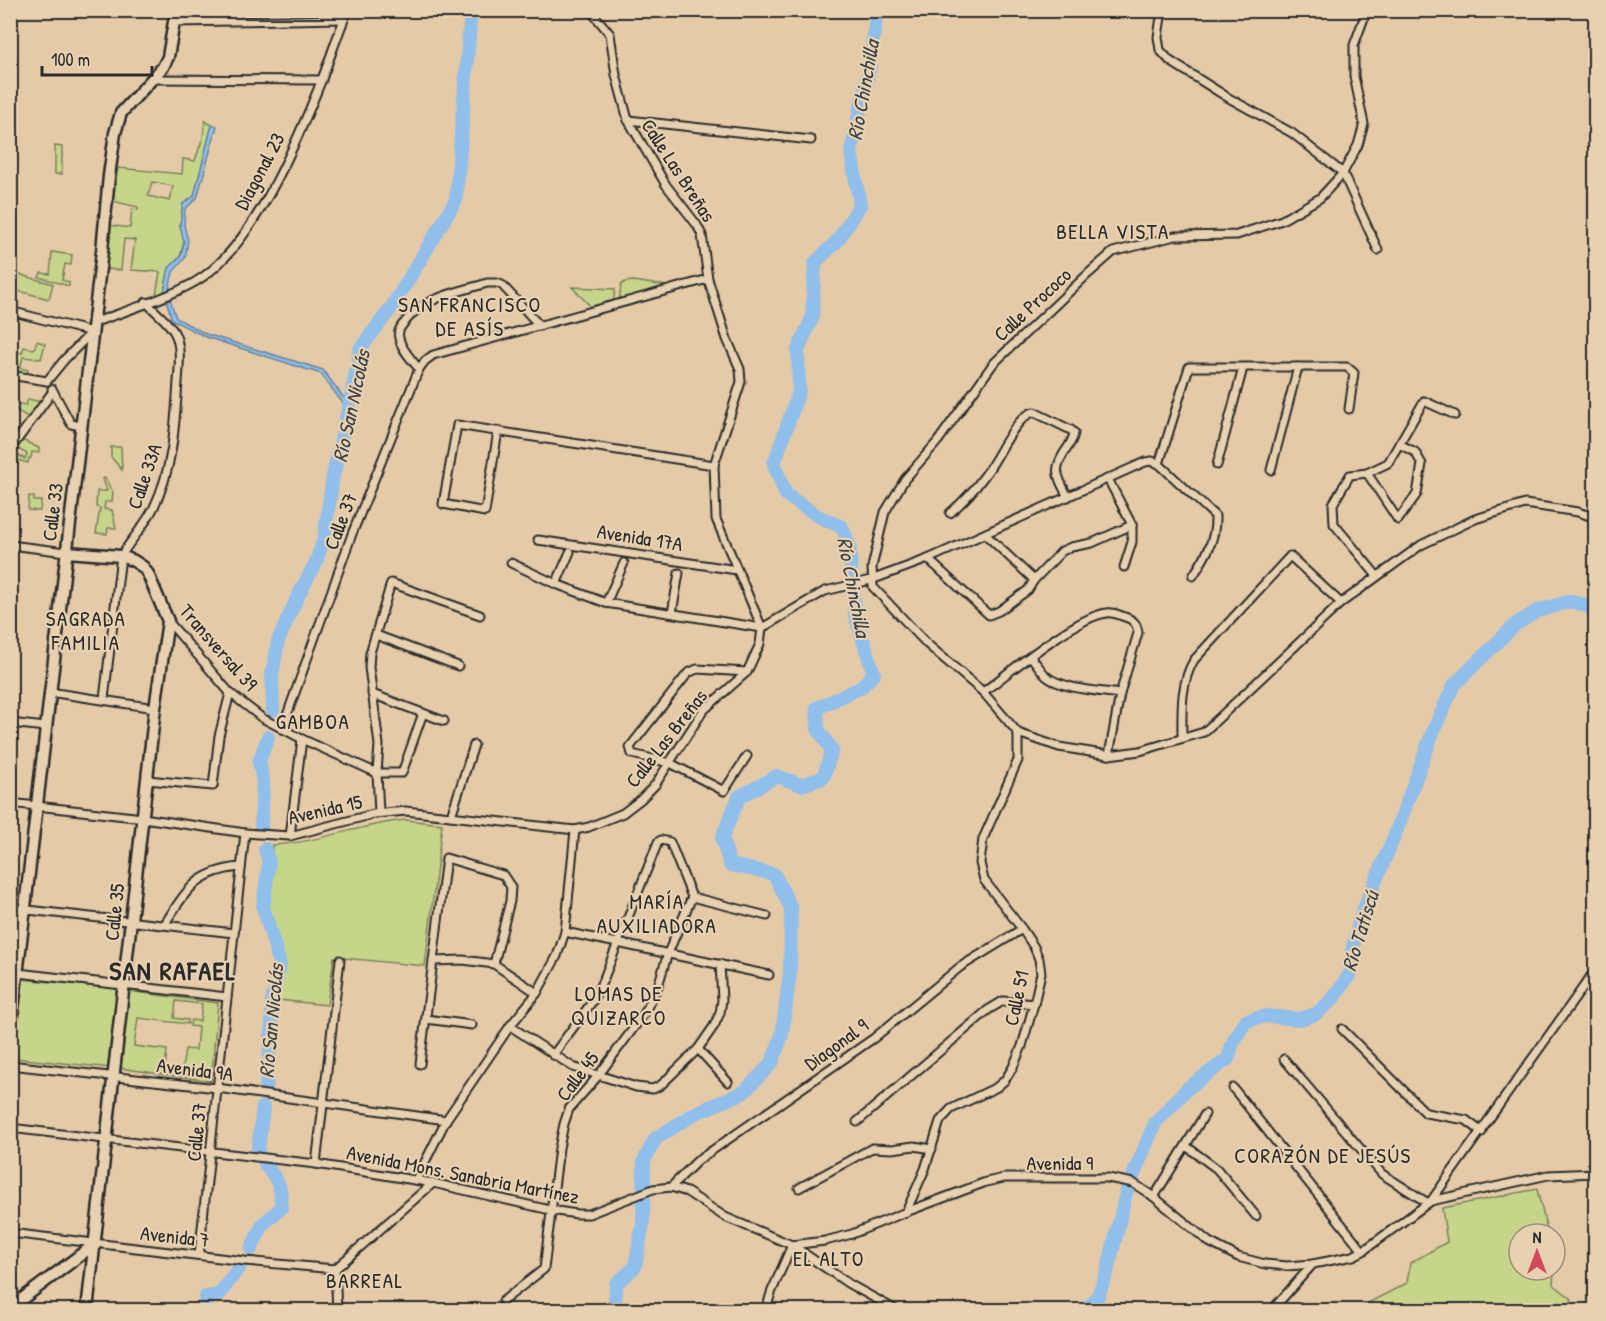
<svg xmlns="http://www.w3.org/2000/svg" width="1606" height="1321" font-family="'Patrick Hand',sans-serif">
	<rect width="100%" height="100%" fill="#e5caa7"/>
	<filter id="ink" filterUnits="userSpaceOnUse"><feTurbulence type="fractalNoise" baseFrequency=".0167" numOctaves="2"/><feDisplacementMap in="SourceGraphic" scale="12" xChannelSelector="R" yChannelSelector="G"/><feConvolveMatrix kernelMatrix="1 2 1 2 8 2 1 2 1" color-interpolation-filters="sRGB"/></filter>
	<g filter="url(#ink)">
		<g fill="#c6d589" stroke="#78805a" stroke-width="1.5" fill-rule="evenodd">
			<path d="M205 121 212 125 194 196 183 204 180 225 184 242 180 257 169 268 164 292 156 295 160 272 131 270 135 240 124 239 121 270 105 269 108 225 130 228 132 209 138 210V207L112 201 118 168 182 174 183 159 195 161 203 137ZM152 182 173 186 170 201 148 196Z"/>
			<path d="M55 146 62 147V174H55Z"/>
			<path d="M52 252 72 255 71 265 65 264 62 280 69 282V286L39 277 41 273 50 274Z"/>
			<path d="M11 272 53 284 49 299 11 289Z"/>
			<path d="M633 281 674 287 619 302 621 285 625 282Z"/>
			<path d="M572 287 615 289 613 304 593 309Z"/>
			<path d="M10 334 16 335 12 351 22 353 24 347 34 349 37 341 45 344 41 359 23 357 20 368 28 370 27 375 11 372Z"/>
			<path d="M28 399 41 402 29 418 11 407 13 403 26 405Z"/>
			<path d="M22 440 39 448V453L32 452 31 458H29L28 463 11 458 13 452 25 459 27 454 16 448Z"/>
			<path d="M111 447H121L122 470 111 457Z"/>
			<path d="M105 478 113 493 112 502H105L104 509 112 510 116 528H108L107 534 96 533 100 508 96 507 97 491H107L103 479Z"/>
			<path d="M29 496 34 497V501H41L40 511 28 510Z"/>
			<path d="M406 820 442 824 425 966 334 957 327 1005 278 1000 284 959 272 935 268 908 272 873V845C318 843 361 824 406 820Z"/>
			<path d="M22 979 119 989 111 1068 14 1058Z"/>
			<path d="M128 991 218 1003 211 1081 119 1068ZM176 1001 202 1004 200 1021 191 1020 190 1026 198 1027 196 1050 185 1049 182 1070 165 1068 167 1050 134 1046 138 1018 188 1024V1020L174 1018Z"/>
			<path d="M1537 1189 1548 1234H1519V1270H1554L1553 1284 1572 1299 1567 1310H1360L1362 1306 1407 1283 1410 1263 1447 1242 1442 1208Z"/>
		</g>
		<path fill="#90bfeb" stroke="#68849e" stroke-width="1.5" d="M212 125 217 126 197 198 185 209 184 225 188 241 185 258 173 272 168 293 176 318 206 334 323 370 349 405 348 410 321 374 206 337 172 320 164 292 169 268 181 256 184 242 180 225 183 204 194 196Z"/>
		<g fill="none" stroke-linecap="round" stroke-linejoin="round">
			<g stroke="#90bfeb" stroke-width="14">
				<path d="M273 710 272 675 278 641 298 596 316 562 324 539 333 476 352 392 360 349 392 307 456 200 471 10"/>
				<path d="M261 827 263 782 259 762 268 737"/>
				<path d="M265 849 269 862 263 907 280 965 272 1001V1030L266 1088"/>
				<path d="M258 1150 263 1107"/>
				<path d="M251 1249 263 1224 281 1208C282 1185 278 1182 265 1164"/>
				<path d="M205 1310 206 1297 219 1295 240 1266"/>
				<path d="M617 1310 615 1308 616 1284 635 1267 643 1223 644 1161 655 1139 694 1114 744 1092 772 1063 782 1035 790 972 791 908 774 874 730 865 722 838 739 797 777 776 801 785 823 778 832 750 818 729 817 708 860 688 874 674 855 615 849 545 842 527 818 516 786 495 774 464 799 391 798 350 812 318 815 263 838 240 860 205 851 152 869 70 877 10"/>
				<path d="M1086 1310 1098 1296 1108 1269 1126 1193 1155 1123 1188 1088 1228 1059 1233 1042 1246 1021 1266 1016 1300 1019 1316 1014 1332 1000 1350 974 1352 951 1361 916 1396 832 1434 729 1454 685 1515 625 1537 611 1571 601 1596 609"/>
			</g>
			<g stroke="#2b2b2b" stroke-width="11">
				<g id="street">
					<path d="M1162 10 1158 37 1160 50 1170 61 1227 97 1292 133 1343 173 1378 250"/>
					<path d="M1367 10 1354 45V76L1364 124 1358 145 1343 173 1320 198 1282 220 1237 235 1175 236 1113 252 1088 274 993 364 938 441 905 479 885 512 872 567 873 587 927 644 983 692 1018 733 1059 747 1109 755 1140 751 1204 732 1341 603 1421 545 1475 519 1525 504 1578 512 1596 518"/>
					<path d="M175 22 344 19"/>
					<path d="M153 79 322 80"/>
					<path d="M628 120 811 140"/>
					<path d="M10 311 92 332"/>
					<path d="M93 323C125 311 165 299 195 282 253 249 298 139 322 79 331 56 338 33 348 10"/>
					<path d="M419 369C413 361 401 349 399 338 397 332 401 326 405 322 423 297 459 292 487 283H497L502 285 540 326"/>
					<path d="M10 375 47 381"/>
					<path d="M47 381 65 359 92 332"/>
					<path d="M52 389 71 424 81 426"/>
					<path d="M498 431 485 512 443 504 457 425C543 438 629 451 714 465"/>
					<path d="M10 450 53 391"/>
					<path d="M1159 464 1189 367H1347L1354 373 1349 409"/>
					<path d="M1217 465 1243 368"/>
					<path d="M1271 470 1298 367"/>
					<path d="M1367 473 1398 520 1417 494 1422 464 1415 452 1399 444"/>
					<path d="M1108 479 1132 525V542L1124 567"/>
					<path d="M950 513C963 502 975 489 985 475 998 459 1015 416 1034 412L1071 430 1074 433C1073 439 1071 442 1068 447 1052 469 1056 474 1068 497"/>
					<path d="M985 534 1034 580"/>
					<path d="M538 540 737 570"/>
					<path d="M10 545 66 552"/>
					<path d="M928 559 989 615 999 611 1028 590 1034 580 1062 551 1071 547 1092 543 1132 525"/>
					<path d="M511 563 556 584 606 603 762 628"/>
					<path d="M1377 576 1334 524 1333 504 1350 475 1367 473 1388 463 1424 401 1455 415"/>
					<path d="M556 584 570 552"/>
					<path d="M606 603 624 563"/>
					<path d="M672 613 679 573"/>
					<path d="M168 621 230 693 262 718 302 739 377 773H402L423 713"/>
					<path d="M762 628 825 591 871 580 928 559 1145 462 1152 461 1159 464 1215 516C1216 540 1206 556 1193 576"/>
					<path d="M376 635 458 666"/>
					<path d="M1031 657C1036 663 1041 670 1046 676 1061 689 1101 691 1120 694"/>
					<path d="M747 672 697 669 688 673 630 747 632 754 670 763 724 791 747 756"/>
					<path d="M49 692 155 708"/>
					<path d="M983 692C1010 672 1077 616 1107 613 1113 612 1119 615 1125 617 1134 620 1137 624 1138 633L1120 694 1109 755"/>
					<path d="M372 694 444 721"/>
					<path d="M104 699 121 556C131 539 145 526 154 507 173 468 175 425 178 382 179 367 182 346 174 332 168 321 155 312 146 302"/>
					<path d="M10 723 45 727"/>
					<path d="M282 729 352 534 419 369 425 361 433 355 708 279"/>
					<path d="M1182 738C1182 711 1180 684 1194 660L1290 556 1341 603"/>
					<path d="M147 780 213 786 219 736 230 693"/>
					<path d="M10 803 143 818 245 833 290 836 374 814 406 811 575 830 589 827 623 813 640 800 655 785 703 711 747 672 760 644 762 628 716 519 714 465 741 382 740 369 727 339 708 279 702 235 697 225 666 185 628 120 616 75 610 34 590 10"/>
					<path d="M379 813 377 773 379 745 369 667 370 653 391 583 480 615"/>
					<path d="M451 816 474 745"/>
					<path d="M290 836 302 739"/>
					<path d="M692 897 767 916"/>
					<path d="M10 908 234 933"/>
					<path d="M164 925C187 890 196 871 241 867"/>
					<path d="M565 932 769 975"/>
					<path d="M433 961 463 960 494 964 537 993"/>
					<path d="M18 973 227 997"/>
					<path d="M426 1019 472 1025"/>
					<path d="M510 1026 573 1067 636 1087 653 1089 661 1085 698 1049 714 1026 720 1013 722 1000 720 964"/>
					<path d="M1342 1029 1426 1113 1466 1120 1482 1132"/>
					<path d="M698 1049 728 1082"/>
					<path d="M1284 1059 1382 1174 1428 1203"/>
					<path d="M420 1064 446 858 503 875 511 887 510 901 494 964"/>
					<path d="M10 1065 217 1088 446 1120"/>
					<path d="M1233 1088 1363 1251"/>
					<path d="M857 1122 988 1010 1003 1001 1034 1004"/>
					<path d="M10 1128 316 1164 433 1183 550 1210 577 1214H589L653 1189 671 1187 687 1192 725 1217 792 1245 825 1241 852 1234 906 1212 986 1182 1004 1178H1108L1133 1183 1154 1197 1209 1242 1238 1257 1265 1264 1287 1266 1313 1264 1353 1256 1363 1251 1431 1201 1596 969"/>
					<path d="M1186 1146 1217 1169 1256 1216"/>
					<path d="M316 1164 340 960"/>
					<path d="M416 1180 446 1120 510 1026 537 993 557 956 565 932 575 830"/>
					<path d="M671 1187 697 1161 874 1038 960 967 1022 929"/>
					<path d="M799 1188 872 1148 892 1149 914 1146 932 1149"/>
					<path d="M1154 1197 1205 1114"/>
					<path d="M1431 1201 1548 1175 1596 1173"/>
					<path d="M906 1212 925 1169 940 1121 951 1109 997 1087 1005 1080 1013 1067 1022 1046 1034 1004 1041 973 1039 959 1034 947 1022 929 984 880 980 863 983 839 1018 760V733"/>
					<path d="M10 1233 245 1261 335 1269"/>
					<path d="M792 1245 849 1284 896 1310"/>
					<path d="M199 1255 245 833"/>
					<path d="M335 1269 433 1183"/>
					<path d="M335 1269 337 1310"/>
					<path d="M503 1301 544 1269 559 1148 564 1124 569 1109 598 1076 644 1014 658 986 668 953 692 897 670 842 661 840 658 842 604 978 592 1002 553 1055"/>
					<path d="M766 1310 771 1293 792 1245"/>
					<path d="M1272 1310 1313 1264"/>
				</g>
			</g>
			<g stroke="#2b2b2b" stroke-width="15">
				<g id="secondary">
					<path d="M66 552 121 556 134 561 143 567 148 574 168 621 155 708 87 1310"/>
					<path d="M10 1035 102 251 109 176 115 133 121 113 163 67 168 57 176 10"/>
					<path d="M10 1308 95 1244"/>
				</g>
			</g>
			<use href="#street" stroke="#e7d1b1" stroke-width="7"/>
			<use href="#secondary" stroke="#e7d1b1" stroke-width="10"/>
		</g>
	</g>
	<g text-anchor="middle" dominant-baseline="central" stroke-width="4.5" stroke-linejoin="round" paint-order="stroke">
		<g font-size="20" fill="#2b2b2b" stroke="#e7d1b1">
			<text transform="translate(679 170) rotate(57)">Calle Las Breñas</text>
			<text transform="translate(259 171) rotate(-62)">Diagonal 23</text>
			<text transform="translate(1032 304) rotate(-43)">Calle Prococo</text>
			<text transform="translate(144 476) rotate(-71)">Calle 33A</text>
			<text transform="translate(52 512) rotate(-83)">Calle 33</text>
			<text transform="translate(340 521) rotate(-69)">Calle 37</text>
			<text transform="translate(640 537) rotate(9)">Avenida 17A</text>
			<text transform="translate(219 647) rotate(49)">Transversal 39</text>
			<text transform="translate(666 738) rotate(-52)">Calle Las Breñas</text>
			<text transform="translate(325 809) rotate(-13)">Avenida 15</text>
			<text transform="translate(114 912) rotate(-84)">Calle 35</text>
			<text transform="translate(1016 998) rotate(-78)">Calle 51</text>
			<text transform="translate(836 1044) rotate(-36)">Diagonal 9</text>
			<text transform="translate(195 1069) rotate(7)">Avenida 9A</text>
			<text transform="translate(577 1076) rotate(-53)">Calle 45</text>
			<text transform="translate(196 1132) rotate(-84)">Calle 37</text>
			<text x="1060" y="1162">Avenida 9</text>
			<text transform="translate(463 1174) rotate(11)">Avenida Mons. Sanabria Martínez</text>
			<text transform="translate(175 1236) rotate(6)">Avenida 7</text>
		</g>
		<g font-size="21" font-style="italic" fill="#3a4148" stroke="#e7d1b1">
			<text transform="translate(863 90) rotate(-80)">Río Chinchilla</text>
			<text transform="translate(351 406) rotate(-78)">Río San Nicolás</text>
			<text transform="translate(854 587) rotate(79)">Río Chinchilla</text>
			<text transform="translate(1360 931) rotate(-73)">Río Tatiscú</text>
			<text transform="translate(271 1021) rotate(-85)">Río San Nicolás</text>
		</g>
		<g font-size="21" letter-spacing="1.5" fill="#2b2b2b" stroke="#e7d1b1">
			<text x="1113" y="231">BELLA VISTA</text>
			<text x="470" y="304">SAN FRANCISCO<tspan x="470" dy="24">DE ASÍS</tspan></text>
			<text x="86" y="618">SAGRADA<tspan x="86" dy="24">FAMILIA</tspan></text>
			<text x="313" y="721">GAMBOA</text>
			<text x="657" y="901">MARÍA<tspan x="657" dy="24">AUXILIADORA</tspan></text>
			<text x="619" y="993">LOMAS DE<tspan x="619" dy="24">QUIZARCO</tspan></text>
			<text x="1323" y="1155">CORAZÓN DE JESÚS</text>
			<text x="829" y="1258">EL ALTO</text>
			<text x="365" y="1280">BARREAL</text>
		</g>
		<g font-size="26" font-weight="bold" letter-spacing="1.5" fill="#2b2b2b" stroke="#e7d1b1">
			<text x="173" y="970">SAN RAFAEL</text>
		</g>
	</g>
	<rect width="1606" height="1321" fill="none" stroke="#e7d1b1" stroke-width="36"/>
	<rect x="18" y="18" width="1570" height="1285" fill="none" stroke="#2b2b2b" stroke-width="2" filter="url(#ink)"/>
	<g transform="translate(1537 1252)"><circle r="28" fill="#e7d1b1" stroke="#9c8f7b" stroke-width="1.5"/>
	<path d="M0-4.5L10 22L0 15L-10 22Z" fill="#d1495b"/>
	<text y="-9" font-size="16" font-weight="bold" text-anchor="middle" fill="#2b2b2b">N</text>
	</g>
	<path d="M42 66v9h110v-9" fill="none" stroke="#2b2b2b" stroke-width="3"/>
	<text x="51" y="66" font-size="18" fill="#2b2b2b" stroke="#e7d1b1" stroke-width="4.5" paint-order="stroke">100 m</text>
</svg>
